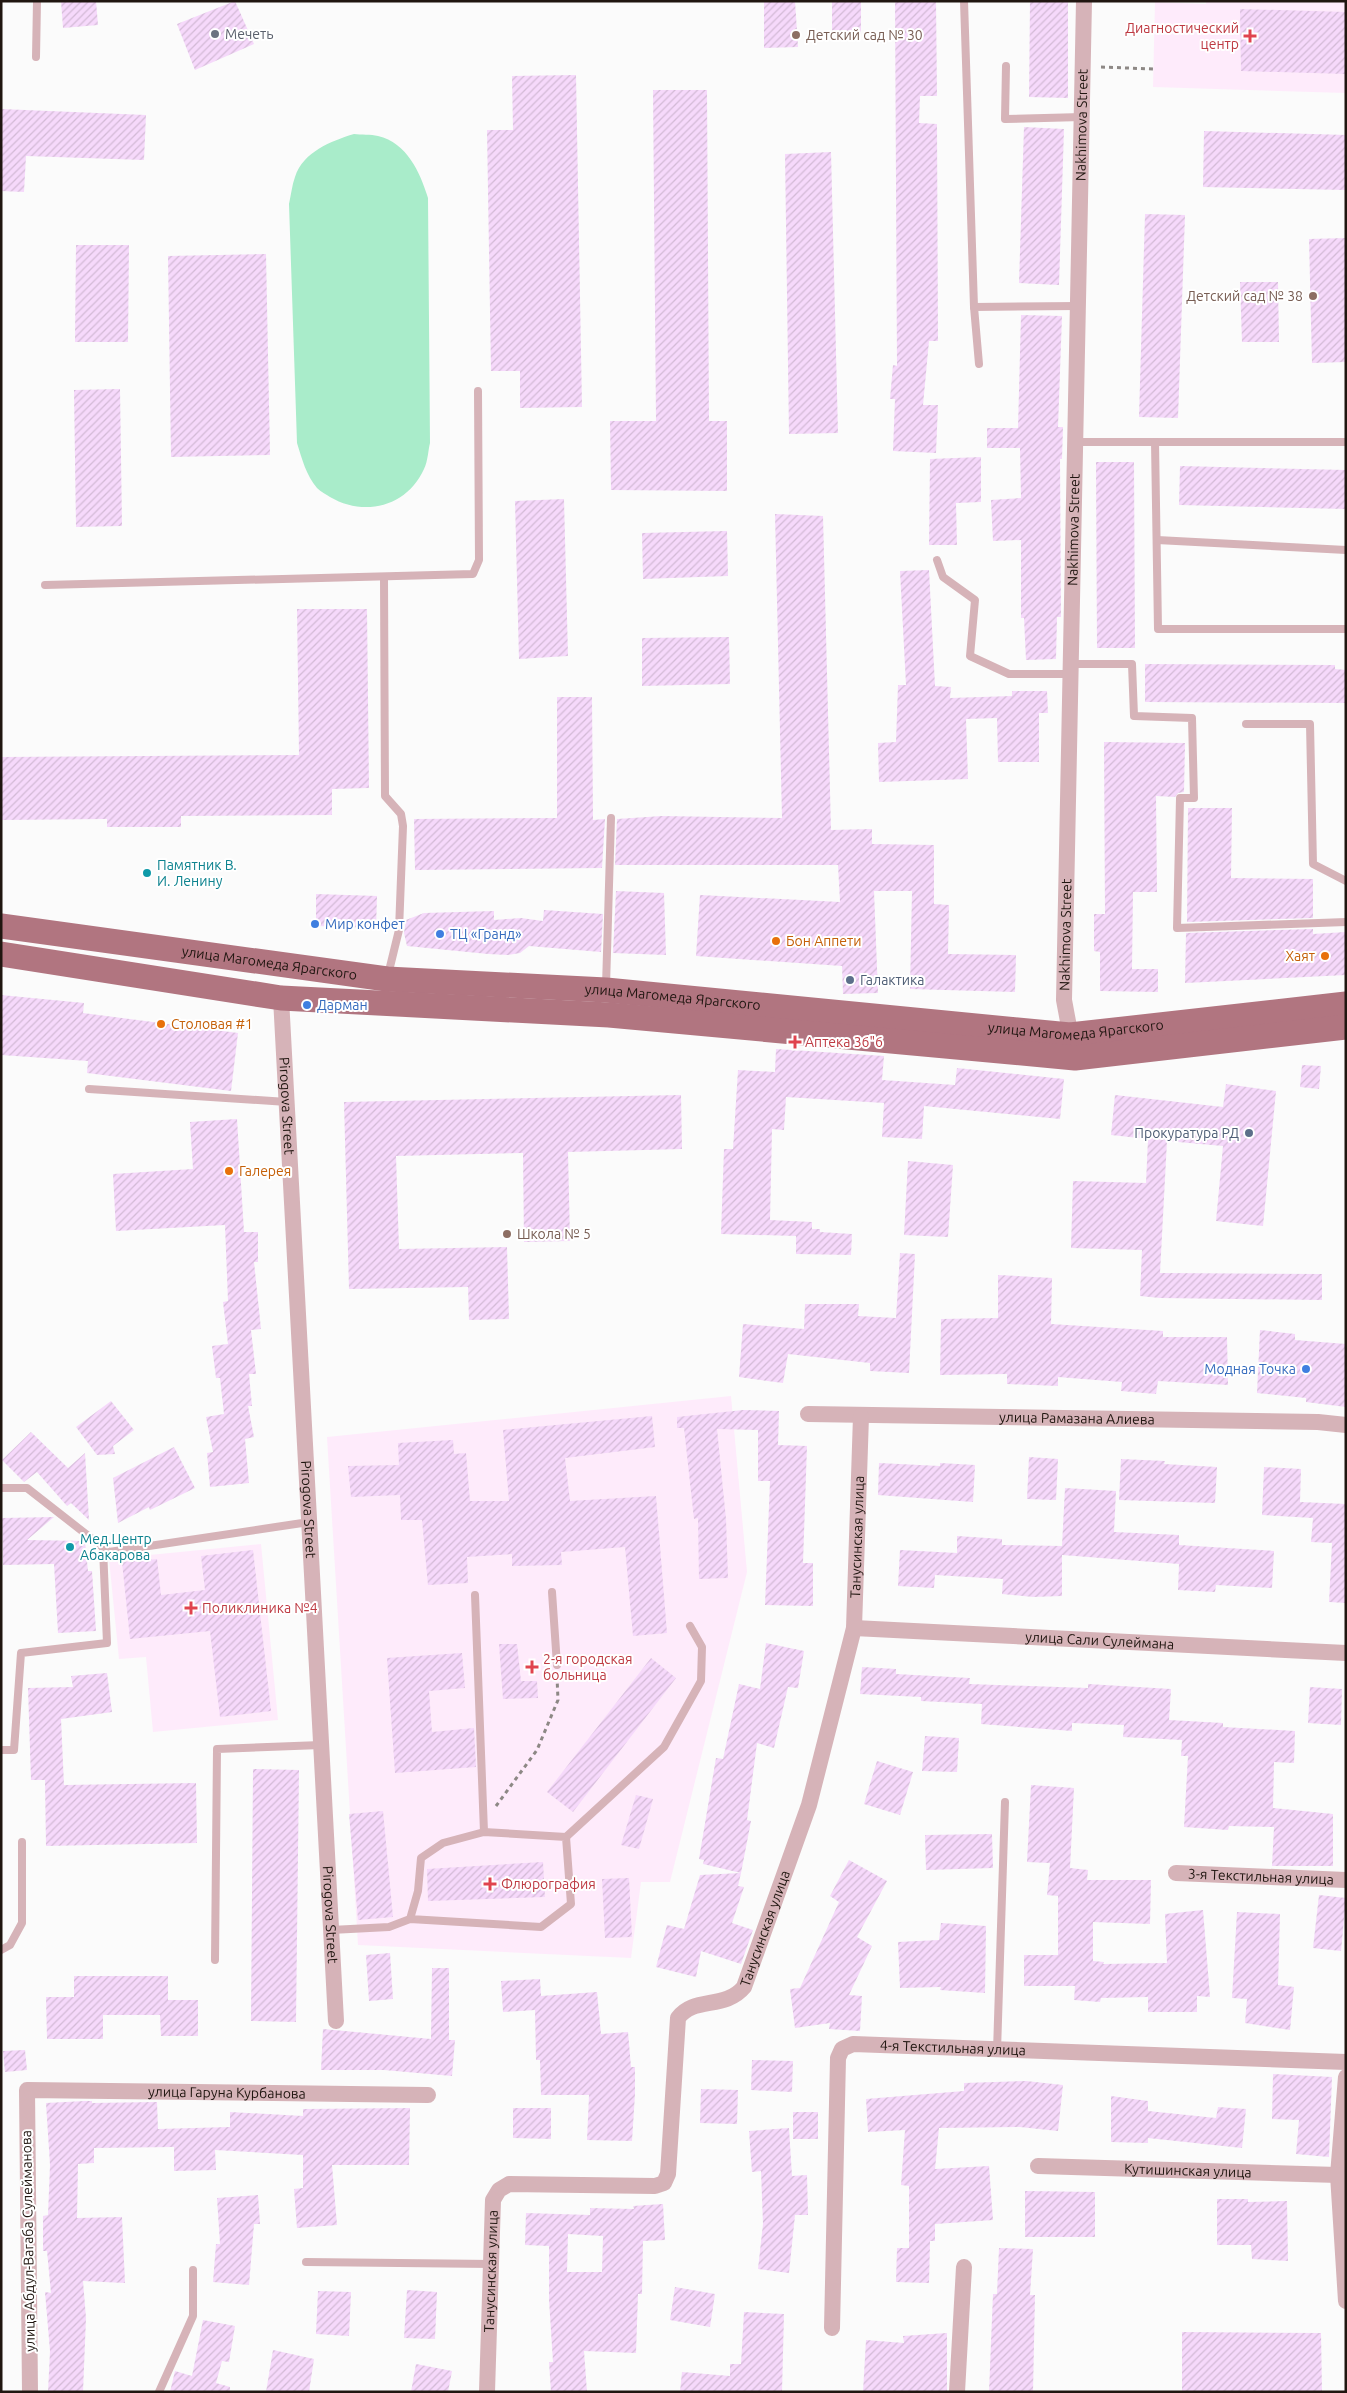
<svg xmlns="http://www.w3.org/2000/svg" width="1347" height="2393" font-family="Ubuntu,sans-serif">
	<defs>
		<pattern id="building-hatch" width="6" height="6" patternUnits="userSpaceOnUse" patternTransform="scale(1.25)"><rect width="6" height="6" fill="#f6d9fb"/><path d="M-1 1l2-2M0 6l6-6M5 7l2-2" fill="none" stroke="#d3bad6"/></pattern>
	</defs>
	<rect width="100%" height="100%" fill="#fbfbfb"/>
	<g fill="#feebfb">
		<path d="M1206 1H1346V93L1153 87 1155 2 1206 4Z"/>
		<path d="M731 1396 747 1572 670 1882H641L631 1958 358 1945 327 1437Z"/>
		<path d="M261 1544 278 1720 153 1732 146 1657 119 1659 109 1559Z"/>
	</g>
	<path fill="#a9ecca" d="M354 134C361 135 371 134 378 136 407 143 420 172 428 198L430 443C428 451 428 461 424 469 407 507 364 517 330 497 326 494 321 492 317 488 306 475 302 459 297 443L289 204C291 195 292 185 295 177 303 152 331 141 354 134Z"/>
	<g fill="url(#building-hatch)" fill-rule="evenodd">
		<path d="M61 1H96L98 25 63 28Z"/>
		<path d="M235 1 254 44 195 70 177 24Z"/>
		<path d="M764 1H795L798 47 764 48Z"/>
		<rect x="832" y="1" width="29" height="33"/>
		<path d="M895 1H936L937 96H920L919 123 937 124 938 341H929L923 405H938L936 453 893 451 895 399H890L893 365 897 366Z"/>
		<path d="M1030 1H1068V98L1029 97Z"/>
		<path d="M1240 9 1346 12V74L1241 71Z"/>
		<path d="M576 75 582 407 520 408V371H491L487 130H513L512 76Z"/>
		<path d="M653 90H707L709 421H727V491L611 490 610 421H656Z"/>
		<path d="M1 109 146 115 144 160 26 156 24 192 1 191Z"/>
		<path d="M1024 127 1064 129 1059 285 1019 283Z"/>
		<path d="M1204 131 1346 135V190L1203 187Z"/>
		<path d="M831 152 838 433 789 434 785 154Z"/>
		<path d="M1145 214 1185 215 1178 418 1139 417Z"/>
		<path d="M1346 238V362L1312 363 1309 239Z"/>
		<path d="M76 245H129L128 342H75Z"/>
		<path d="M266 254 270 455 171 457 168 256Z"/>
		<path d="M1240 282H1278L1279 342H1242Z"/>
		<path d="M1021 315 1062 316 1058 427H1063L1062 459H1060L1061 617H1057L1056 659 1026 660 1024 618H1021V540L993 541 991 500 1021 498 1020 448H987V428H1018Z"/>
		<path d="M120 389 122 526 76 527 74 390Z"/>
		<path d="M981 457V502L956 503 957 545H929L930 459Z"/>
		<path d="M1096 462H1134L1135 648H1097Z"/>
		<path d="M1180 466 1346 470V509L1179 505Z"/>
		<path d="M564 499 568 656 519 659 515 501Z"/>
		<path d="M775 514 823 516 831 830 872 829V844L934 845V904L949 905 948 954 1016 955 1015 992 910 989 912 891H874L878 993 843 994 842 966 696 956 700 895 840 902 838 865H615L617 819 662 816 782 818Z"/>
		<path d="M727 531 728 576 643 579 642 533Z"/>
		<path d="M929 570 935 686 951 687 950 698 1012 696V691H1047L1048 713H1039V762H998L997 718 966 719 968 779 879 782 878 743 896 742 898 685H906L900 571Z"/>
		<path d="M297 609H367L369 788 332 789V815L181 816V827H107V819L1 820V757L299 755Z"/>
		<path d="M729 637 730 684 642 686V638Z"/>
		<path d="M1145 664 1335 665V669L1346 670V703L1145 702Z"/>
		<path d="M557 697H592L593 820 605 819 602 868 415 870 414 819 557 818Z"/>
		<path d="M1104 742 1185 743 1184 792 1178 793 1175 797 1156 796 1157 892H1133L1132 969H1158V992L1100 991V952L1094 951V914H1105Z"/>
		<path d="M1188 808H1232L1231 878 1313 879V918L1187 922Z"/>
		<path d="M616 891 664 893 666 955 613 953Z"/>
		<path d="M316 894 377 896 376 928 316 926Z"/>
		<path d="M544 910 603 914 601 952 529 946 520 953 508 955 488 954 407 946 404 933 406 920 424 913 494 911V920L521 918 543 921Z"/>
		<path d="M1313 929V934L1346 932V975L1185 983 1186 933Z"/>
		<path d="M1 995 84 1003 83 1013 238 1033 231 1091 87 1073 88 1061 1 1055Z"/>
		<path d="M776 1049 884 1056 882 1080 955 1085 957 1068 1064 1079 1060 1119 924 1106 922 1139 882 1137 884 1103 786 1097 784 1130 772 1129 770 1220 812 1222V1229H820V1232L852 1234 851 1255 796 1254V1236L721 1234 724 1149H733L738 1070 775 1072Z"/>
		<path d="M1302 1065 1321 1066 1319 1089 1300 1087Z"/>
		<path d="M1226 1084 1276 1091 1263 1226 1216 1221 1223 1146 1167 1141 1160 1273 1322 1274V1300L1160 1298 1140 1296 1142 1250 1071 1248 1073 1181 1146 1183 1148 1139 1111 1135 1115 1095 1223 1107Z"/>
		<path d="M681 1095 682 1149 568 1152 570 1241 524 1242 523 1153 396 1156 399 1249 507 1247 509 1319 469 1320 468 1287 349 1289 344 1102Z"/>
		<path d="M237 1119 244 1232H258V1262H254L261 1329 251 1330 256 1374H249L252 1406H248L254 1437 245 1439 249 1483 210 1487 207 1453 213 1452 206 1417 224 1414 220 1378H216L212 1346 228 1344 223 1302 228 1301 225 1225 116 1231 113 1174 193 1169 190 1122Z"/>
		<path d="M908 1161 953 1165 948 1237 904 1235Z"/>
		<path d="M900 1253 915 1254 909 1373 870 1371V1363L788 1354 783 1383 739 1377 743 1324 804 1329 805 1304H859L858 1316 896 1318Z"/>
		<path d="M998 1275 1052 1278 1051 1324 1163 1331V1337H1227L1228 1385 1158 1381 1156 1394 1121 1391 1122 1382 1058 1377V1386L1007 1384V1374L940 1375 941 1319 998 1318Z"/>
		<path d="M1260 1330 1295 1334V1340L1346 1344V1407L1306 1402V1398L1257 1393Z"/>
		<path d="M111 1401 134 1430 113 1446 115 1454 97 1455 76 1427Z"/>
		<path d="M743 1410 779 1411 778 1445 807 1446 803 1563H813V1606L765 1605 770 1481H758V1430L717 1429 726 1519 728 1578 699 1579 698 1518 694 1519 684 1428H677V1417Z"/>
		<path d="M652 1416 655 1447 565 1458 570 1501 656 1496 667 1633 633 1636 625 1547 561 1552 562 1565 512 1566V1554L467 1557 468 1583 428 1585 422 1520H401L400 1495 351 1497 348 1466 399 1465 398 1443 453 1440 454 1454 466 1453 470 1501H509L503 1430Z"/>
		<path d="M31 1432 68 1468 85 1453 89 1520 71 1503 67 1506 37 1472 24 1482 2 1460Z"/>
		<path d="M174 1447 195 1488 150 1510 149 1507 118 1523 113 1478Z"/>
		<path d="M1029 1457 1058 1459 1056 1500 1027 1499Z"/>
		<path d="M1121 1459 1165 1461 1164 1464 1217 1467 1215 1503 1119 1500Z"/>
		<path d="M879 1463 940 1466V1463L975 1465 973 1502 878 1495Z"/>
		<path d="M1264 1467 1301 1469 1300 1502 1346 1504V1603L1329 1602 1332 1543 1311 1542 1313 1518 1262 1515Z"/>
		<path d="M1065 1488 1116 1491 1114 1532 1179 1535V1545L1274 1551 1272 1588 1216 1585 1215 1592 1178 1590 1179 1564 1062 1555V1596L1033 1597 1002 1594 1003 1579 935 1575 934 1588 898 1586 900 1550 957 1553V1536L1002 1539V1545L1062 1546Z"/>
		<path d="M54 1517 27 1540 85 1541 88 1571H92L96 1631 58 1633 54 1564 3 1565 2 1518Z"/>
		<path d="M253 1550 271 1711 220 1717 210 1631 130 1639 122 1562 157 1559 161 1595 205 1590 201 1556Z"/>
		<path d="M766 1643 804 1651 798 1688 788 1687 774 1748 757 1743 747 1820 751 1821 741 1873 703 1864 704 1860 699 1859 716 1758 723 1759 739 1684 760 1689Z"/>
		<path d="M499 1644H517L521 1681H537L538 1698 503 1699Z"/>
		<path d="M462 1653 465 1688 429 1691 432 1732 474 1728 476 1767 395 1773 387 1658Z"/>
		<path d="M651 1658 676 1678 573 1812 547 1792Z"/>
		<path d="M862 1667 896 1669V1674L970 1678 969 1684 1088 1688V1684L1171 1689 1169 1720 1223 1723V1727L1295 1731 1294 1763 1274 1762 1273 1808 1333 1814V1866H1272L1274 1827 1229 1826 1228 1830 1184 1827 1188 1756H1181L1182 1740 1123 1737 1124 1725 1072 1723V1731L981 1724 982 1704 921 1701V1697L860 1694Z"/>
		<path d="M107 1673 112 1712 61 1719 64 1785 196 1783 197 1843 46 1846 45 1780H31L28 1688 73 1687 71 1676Z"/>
		<path d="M1310 1687 1342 1689 1341 1725 1308 1723Z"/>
		<path d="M925 1736 959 1738 957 1772 922 1771Z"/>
		<path d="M877 1761 913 1772 900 1815 864 1804Z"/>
		<path d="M253 1769 299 1770 296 2022 251 2021Z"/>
		<path d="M1031 1785 1074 1788 1070 1868 1088 1870 1087 1880H1151L1150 1924 1093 1922V1961L1104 1962 1103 1964 1167 1963 1165 1914 1203 1910 1210 1997 1197 1996V2012H1148V1997L1101 1998 1100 2002 1074 2000 1075 1986H1024V1955H1058V1896L1047 1895 1050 1863 1027 1862Z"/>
		<path d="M636 1795 653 1799 639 1849 621 1845Z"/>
		<path d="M383 1811 393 1917 358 1920 349 1814Z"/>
		<path d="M992 1834 993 1868 926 1870 925 1835Z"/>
		<path d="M849 1860 887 1881 857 1937 872 1946 849 1995 862 1996 860 2031 829 2029 830 2023 795 2028 790 1989 800 1988 839 1902 830 1896Z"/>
		<path d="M543 1862 545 1897 428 1901 427 1869Z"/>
		<path d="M741 1873 738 1886 744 1887 732 1923 753 1930 741 1964 701 1951 696 1977 656 1967 667 1925 684 1929 700 1875Z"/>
		<path d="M629 1878 632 1937 605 1938 602 1879Z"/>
		<path d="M1319 1895 1346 1898 1341 1951 1313 1948Z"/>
		<path d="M1237 1912 1280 1914 1278 1985 1294 1987 1290 2030 1245 2023 1247 1999 1232 1998Z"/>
		<path d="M941 1923 986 1926 985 1993 940 1990 941 1987 900 1988 898 1942 939 1940Z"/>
		<path d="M390 1953 393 1999 369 2001 366 1955Z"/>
		<path d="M432 1968H449V2040H455L452 2076 384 2070H321L323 2029 431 2039Z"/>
		<path d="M74 1976H168V2000H198V2036H161L160 2015H103V2039H47L46 1997H74Z"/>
		<path d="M540 1979 541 1996 597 1992 601 2034 628 2032 631 2067H635V2094L632 2141 587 2140 589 2095H541L540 2060H536L535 2010 503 2012 501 1981Z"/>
		<path d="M25 2050 27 2070 5 2072 3 2051Z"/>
		<path d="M752 2060 793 2061 792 2092 751 2090Z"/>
		<path d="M1273 2074 1332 2077 1329 2157 1296 2154 1299 2120 1272 2119Z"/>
		<path d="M1026 2081 1063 2085 1058 2131 1020 2127 939 2128 935 2169 989 2166 993 2220 935 2224V2241H930L929 2283 896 2282 897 2248H909V2186L901 2185 905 2130 868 2132 866 2099 964 2091V2083Z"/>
		<path d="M701 2089 738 2090 737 2124 700 2123Z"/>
		<path d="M1111 2096 1148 2101V2111L1216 2118 1218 2107 1246 2109 1242 2148 1148 2138V2143L1111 2142Z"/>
		<path d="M85 2101H92V2103L157 2102 158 2129 230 2127V2112L303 2116V2109L410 2108 409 2165H332L337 2225 297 2228 294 2189 303 2188V2155L215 2150 216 2170 174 2171V2147L94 2148V2163L78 2164 77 2218 122 2217 125 2283 83 2281 86 2318 83 2392H48L50 2351 45 2292 51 2293 47 2251H43V2216L48 2215 50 2165 46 2103Z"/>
		<path d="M513 2108H551V2139L513 2138Z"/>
		<rect x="793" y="2112" width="25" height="27"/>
		<path d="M789 2128 792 2176 807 2175 808 2215H795L789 2273 758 2269 763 2224 761 2171 752 2172 749 2131Z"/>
		<path d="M1025 2191 1095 2192V2237H1025Z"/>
		<path d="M258 2195 260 2224H254L249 2285 213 2282 216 2244H220L217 2198Z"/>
		<path d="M1217 2199H1248V2202L1287 2201 1288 2261 1252 2259 1251 2245H1217Z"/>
		<path d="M663 2204 665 2240 643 2241 642 2294H638L636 2353 584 2351 587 2392H551L549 2362H553L549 2300V2246L525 2245 526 2213 590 2215V2208L634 2209 633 2206ZM568 2234 603 2236 602 2272H567Z"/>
		<path d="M999 2248 1033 2249 1030 2295H1035L1033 2392H989L993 2294H997Z"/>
		<path d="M675 2287 715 2294 710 2327 670 2320Z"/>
		<path d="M407 2290 437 2292 435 2339 404 2338Z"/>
		<path d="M318 2291 351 2292 349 2336 316 2334Z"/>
		<path d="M744 2312 784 2314 782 2392H680L682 2372 730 2376V2364H741Z"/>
		<path d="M203 2320 235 2326 229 2362 222 2361 216 2383 230 2387V2392H170L175 2371 192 2376Z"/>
		<path d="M1182 2332 1321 2333 1322 2392H1182Z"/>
		<path d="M947 2333V2392H863L866 2340 904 2343 903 2336Z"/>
		<path d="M273 2350 314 2359 309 2392H266Z"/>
		<path d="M416 2364 452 2371 448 2392H411Z"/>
	</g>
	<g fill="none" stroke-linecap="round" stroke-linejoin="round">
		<g stroke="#8d8885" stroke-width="3" stroke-dasharray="4 4" stroke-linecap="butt">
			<path d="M1101 67 1153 69"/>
			<path d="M496 1806 537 1750 558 1700 557 1677"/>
		</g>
		<g stroke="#d6b3b8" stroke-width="8">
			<path d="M964 1 974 307"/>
			<path d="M36 57 37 1"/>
			<path d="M1006 66 1005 119 1082 117"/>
			<path d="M979 364 974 307 1078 306"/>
			<path d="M1075 442H1346"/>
			<path d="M1155 442 1158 629H1346"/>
			<path d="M1157 540 1346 550"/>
			<path d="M937 560 943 577 975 600 970 656 1009 674H1070"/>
			<path d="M384 578 385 796 401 814 403 826 399 930 388 975"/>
			<path d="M45 585 473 574 479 560 478 391"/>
			<path d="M1070 664H1132L1134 716 1192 718 1194 798H1180L1177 928 1346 922"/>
			<path d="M1246 724H1310L1313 864 1346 881"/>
			<path d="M606 986 611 818"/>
			<path d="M89 1089 287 1102"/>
			<path d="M1 1488H27L109 1552 309 1522"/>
			<path d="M552 1592 557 1665"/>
			<path d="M475 1595 484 1832"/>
			<path d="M1 1750H14L21 1653 107 1643 103 1548"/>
			<path d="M566 1837 664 1747 701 1681 702 1647 690 1626"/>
			<path d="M331 1930 389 1927 410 1919 418 1891 421 1858 443 1843 484 1832 566 1837 571 1904 541 1927 410 1919"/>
			<path d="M1 1950 10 1945 22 1923V1842"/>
			<path d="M215 1960 217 1749 321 1745"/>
			<path d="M997 2051 1005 1802"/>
			<path d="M306 2262 492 2264"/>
			<path d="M159 2392 193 2316V2270"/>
		</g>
		<g stroke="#d6b3b8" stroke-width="16">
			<path id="s1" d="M281 998 336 2021"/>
			<path id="s2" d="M1072 1043 1064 1000 1084 1"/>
			<path id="s3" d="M808 1414 1318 1422 1346 1425"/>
			<path id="s4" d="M854 1628 1346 1653"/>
			<path id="s5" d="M1176 1873 1346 1880"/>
			<path d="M1346 2077 1338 2175 1346 2301"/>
			<path id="s6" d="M1038 2166 1338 2175"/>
			<path id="s7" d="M832 2328 838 2058 842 2049 853 2044 1346 2062"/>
			<path id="s8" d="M30 2392 27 2090 428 2095"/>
			<path id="s9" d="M487 2392 493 2200 499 2190 509 2184 655 2186 664 2183 668 2174 678 2018C694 1996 725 2010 744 1987L809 1805 854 1628 861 1416"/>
			<path d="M957 2392 964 2267"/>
		</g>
		<g stroke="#b17580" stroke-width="25">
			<path id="s10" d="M1 926 387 979 606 990 1070 1035 1346 1004"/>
			<path d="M1 954 281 998 609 1015 1075 1058 1346 1027"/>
		</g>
	</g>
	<circle fill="#6b7280" stroke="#fff" stroke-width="2" cx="215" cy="34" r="5"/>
	<g fill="#8d6e63" stroke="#fff" stroke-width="2">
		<circle cx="796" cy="35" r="5"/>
		<circle cx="1313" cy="296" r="5"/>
		<circle cx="507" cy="1234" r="5"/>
	</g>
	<g fill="#e0444e" stroke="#fff" stroke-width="2">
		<path d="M1247.5 28.5h5v5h5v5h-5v5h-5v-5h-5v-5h5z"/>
		<path d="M792.5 1034.5h5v5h5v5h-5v5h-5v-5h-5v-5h5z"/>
		<path d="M188.5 1600.5h5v5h5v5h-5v5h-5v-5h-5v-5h5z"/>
		<path d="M529.5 1659.5h5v5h5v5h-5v5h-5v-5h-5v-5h5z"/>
		<path d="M487.5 1876.5h5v5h5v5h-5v5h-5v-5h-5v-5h5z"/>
	</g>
	<g fill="#0f9aa8" stroke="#fff" stroke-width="2">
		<circle cx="147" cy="873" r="5"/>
		<circle cx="70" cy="1547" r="5"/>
	</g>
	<g fill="#3f7fe0" stroke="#fff" stroke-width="2">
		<circle cx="315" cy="924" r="5"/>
		<circle cx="440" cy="934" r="5"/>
		<circle cx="307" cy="1005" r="5"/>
		<circle cx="1306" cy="1369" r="5"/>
	</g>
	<g fill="#e8710a" stroke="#fff" stroke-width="2">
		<circle cx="776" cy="941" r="5"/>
		<circle cx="1325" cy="956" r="5"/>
		<circle cx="161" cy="1024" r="5"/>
		<circle cx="229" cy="1171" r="5"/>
	</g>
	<g fill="#5c6f8a" stroke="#fff" stroke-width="2">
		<circle cx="850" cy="980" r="5"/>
		<circle cx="1249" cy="1133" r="5"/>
	</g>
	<g text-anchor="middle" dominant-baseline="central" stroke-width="4" stroke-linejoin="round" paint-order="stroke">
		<g font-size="14" fill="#be3a42" stroke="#fff" text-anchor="start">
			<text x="1239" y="28" text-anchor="end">Диагностический<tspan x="1239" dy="16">центр</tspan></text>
			<text x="805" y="1042">Аптека 36"6</text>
			<text x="202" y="1608">Поликлиника №4</text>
			<text x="543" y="1659">2-я городская<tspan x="543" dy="16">больница</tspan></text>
			<text x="501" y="1884">Флюрография</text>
		</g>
		<g font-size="14" fill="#5b616d" stroke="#fff" text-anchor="start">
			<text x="225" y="34">Мечеть</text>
		</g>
		<g font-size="14" fill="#785e54" stroke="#fff" text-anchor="start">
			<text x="806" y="35">Детский сад № 30</text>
			<text x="1303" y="296" text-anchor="end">Детский сад № 38</text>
			<text x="517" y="1234">Школа № 5</text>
		</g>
		<g font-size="14" fill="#201610" stroke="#fff">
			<text stroke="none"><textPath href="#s2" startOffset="919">Nakhimova Street</textPath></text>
			<text stroke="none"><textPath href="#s2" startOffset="514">Nakhimova Street</textPath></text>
			<text stroke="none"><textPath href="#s2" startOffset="109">Nakhimova Street</textPath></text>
			<text stroke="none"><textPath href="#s10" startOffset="271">улица Магомеда Ярагского</textPath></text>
			<text stroke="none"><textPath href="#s10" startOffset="676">улица Магомеда Ярагского</textPath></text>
			<text stroke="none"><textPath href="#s10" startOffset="1081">улица Магомеда Ярагского</textPath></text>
			<text stroke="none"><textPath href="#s1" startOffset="108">Pirogova Street</textPath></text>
			<text stroke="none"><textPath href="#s3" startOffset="269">улица Рамазана Алиева</textPath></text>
			<text stroke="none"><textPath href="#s1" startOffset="512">Pirogova Street</textPath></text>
			<text stroke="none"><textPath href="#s9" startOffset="1079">Танусинская улица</textPath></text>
			<text stroke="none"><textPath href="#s4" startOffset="246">улица Сали Сулеймана</textPath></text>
			<text stroke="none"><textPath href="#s5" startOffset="85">3-я Текстильная улица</textPath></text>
			<text stroke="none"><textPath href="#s1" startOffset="918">Pirogova Street</textPath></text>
			<text stroke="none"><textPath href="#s9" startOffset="674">Танусинская улица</textPath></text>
			<text stroke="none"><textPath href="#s7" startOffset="392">4-я Текстильная улица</textPath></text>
			<text stroke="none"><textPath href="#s8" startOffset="502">улица Гаруна Курбанова</textPath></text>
			<text stroke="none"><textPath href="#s6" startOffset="150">Кутишинская улица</textPath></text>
			<text transform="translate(28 2241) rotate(-91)">улица Абдул-Вагаба Сулейманова</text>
			<text stroke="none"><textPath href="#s9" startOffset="121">Танусинская улица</textPath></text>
		</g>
		<g font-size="14" fill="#0d838f" stroke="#fff" text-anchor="start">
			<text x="157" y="865">Памятник В.<tspan x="157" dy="16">И. Ленину</tspan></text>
			<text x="80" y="1539">Мед.Центр<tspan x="80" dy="16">Абакарова</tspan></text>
		</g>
		<g font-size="14" fill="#366cbe" stroke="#fff" text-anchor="start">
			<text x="325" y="924">Мир конфет</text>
			<text x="450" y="934">ТЦ «Гранд»</text>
			<text x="317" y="1005">Дарман</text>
			<text x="1296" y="1369" text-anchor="end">Модная Точка</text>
		</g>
		<g font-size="14" fill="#c56008" stroke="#fff" text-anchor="start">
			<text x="786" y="941">Бон Аппети</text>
			<text x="1315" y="956" text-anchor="end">Хаят</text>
			<text x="171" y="1024">Столовая #1</text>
			<text x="239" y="1171">Галерея</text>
		</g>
		<g font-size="14" fill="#4e5e75" stroke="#fff" text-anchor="start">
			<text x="860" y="980">Галактика</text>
			<text x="1239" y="1133" text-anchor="end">Прокуратура РД</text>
		</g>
	</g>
	<rect width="1347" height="2393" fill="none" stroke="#201610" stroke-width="5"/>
</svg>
